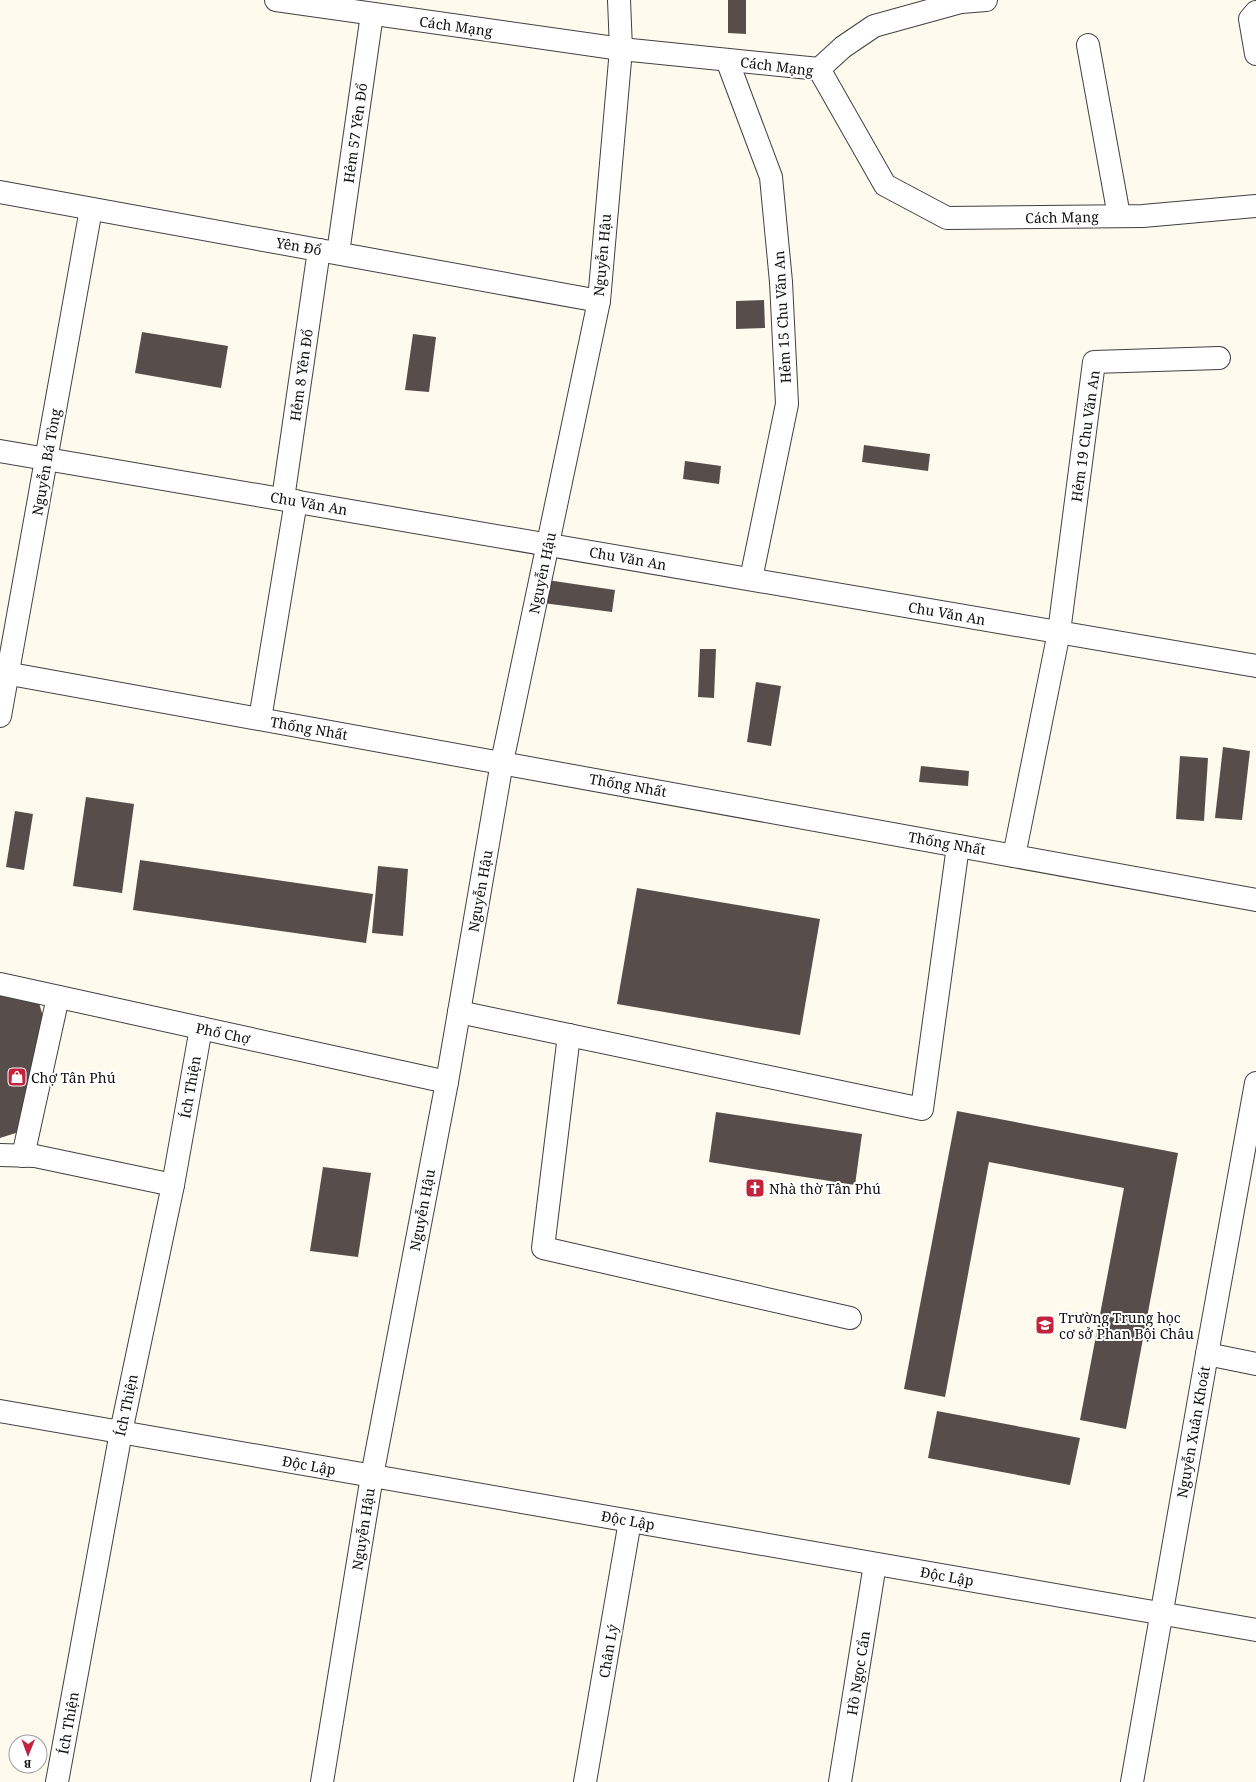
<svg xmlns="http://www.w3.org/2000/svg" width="1256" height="1782" font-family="'Noto Serif',serif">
	<rect width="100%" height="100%" fill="#fffaee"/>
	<g fill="#574d4a">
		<path d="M728 0H746V34L728 33Z"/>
		<path d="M764 300 765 328 736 329V301Z"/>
		<path d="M142 332 228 346 221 388 135 373Z"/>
		<path d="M413 334 436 337 429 392 405 390Z"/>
		<path d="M864 445 930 454 928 471 862 462Z"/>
		<path d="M685 461 721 466 719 484 683 479Z"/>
		<path d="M547 580 615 590 612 612 543 603Z"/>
		<path d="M700 649H716L714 698 698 697Z"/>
		<path d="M756 682 781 686 771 746 747 742Z"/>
		<path d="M1223 747 1250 751 1242 820 1215 818Z"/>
		<path d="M1180 756 1208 758 1204 821 1176 819Z"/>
		<path d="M921 766 969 771 968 786 919 782Z"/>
		<path d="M86 797 134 804 122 893 73 886Z"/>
		<path d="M15 811 33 814 24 870 6 867Z"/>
		<path d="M140 860 373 894 366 943 133 910Z"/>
		<path d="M378 866 408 869 403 936 372 933Z"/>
		<path d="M637 888 820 919 800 1035 617 1004Z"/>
		<path d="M0 995 39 1003 45 1023 22 1131 0 1138Z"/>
		<path d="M957 1111 1178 1153 1126 1429 1080 1420 1124 1188 989 1162 945 1397 904 1389Z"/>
		<path d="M716 1112 862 1134 855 1185 709 1162Z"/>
		<path d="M323 1167 371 1173 358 1257 310 1251Z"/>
		<path d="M937 1411 1080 1438 1070 1485 928 1458Z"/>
	</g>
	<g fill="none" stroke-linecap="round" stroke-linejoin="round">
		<g stroke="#414141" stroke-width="24">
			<g id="minor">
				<path d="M276 0 621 49 819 69 885 185 947 218 1143 216 1256 206"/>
				<path d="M1256 12 1250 19 1256 54"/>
				<path d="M1088 45 1119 216"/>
				<path d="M727 60 771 177 781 282 787 404 751 579"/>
				<path d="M819 69 843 47 874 26 961 2 986 0"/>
				<path d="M0 192 599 301"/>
				<path d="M338 253 372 14"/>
				<path d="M0 451 1256 666"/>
				<path d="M283 499 319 250"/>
				<path d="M0 672 1256 900"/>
				<path d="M0 716 91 209"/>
				<path d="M260 719 296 501"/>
				<path d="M1014 856 1059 632 1094 362 1219 358"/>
				<path d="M0 984 447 1082"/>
				<path d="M459 1012 922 1109 958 846"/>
				<path d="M569 1035 543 1248 850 1318"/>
				<path d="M0 1155 35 1156 173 1185"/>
				<path d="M23 1156 58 997"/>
				<path d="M1207 1354 1256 1364"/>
				<path d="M0 1411 1256 1630"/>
				<path d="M57 1782 121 1432 173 1185 201 1028"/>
				<path d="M322 1782 372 1476 447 1082 502 762 599 301 621 49 619 0"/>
				<path d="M585 1782 630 1521"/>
				<path d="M840 1782 875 1564"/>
				<path d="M1132 1782 1207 1354 1256 1083"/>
			</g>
		</g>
		<use href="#minor" stroke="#fff" stroke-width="22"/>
	</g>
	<defs>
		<g id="shop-square" transform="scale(1)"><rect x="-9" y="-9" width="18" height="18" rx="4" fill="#c2223d" stroke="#fff"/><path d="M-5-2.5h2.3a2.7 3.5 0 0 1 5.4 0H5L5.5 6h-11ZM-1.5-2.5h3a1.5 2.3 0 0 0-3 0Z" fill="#fff"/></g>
		<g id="church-square" transform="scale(1)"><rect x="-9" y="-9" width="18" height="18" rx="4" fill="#c2223d" stroke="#fff"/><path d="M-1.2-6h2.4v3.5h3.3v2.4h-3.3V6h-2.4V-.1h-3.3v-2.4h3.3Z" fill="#fff"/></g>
		<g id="school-square" transform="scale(1)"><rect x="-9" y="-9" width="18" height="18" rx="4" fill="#c2223d" stroke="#fff"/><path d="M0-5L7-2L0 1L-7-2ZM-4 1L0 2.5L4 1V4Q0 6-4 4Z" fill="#fff"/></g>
	</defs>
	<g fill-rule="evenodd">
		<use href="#shop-square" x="17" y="1077"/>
		<use href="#church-square" x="755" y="1188"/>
		<use href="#school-square" x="1045" y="1325"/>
	</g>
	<g text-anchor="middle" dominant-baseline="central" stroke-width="4" stroke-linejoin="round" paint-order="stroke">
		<g font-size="14" fill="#0e0e0e" stroke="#fff">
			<text transform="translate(456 26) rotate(8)">Cách Mạng</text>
			<text transform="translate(777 66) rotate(7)">Cách Mạng</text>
			<text transform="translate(355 133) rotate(-82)">Hẻm 57 Yên Đổ</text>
			<text transform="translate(1062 217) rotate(-1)">Cách Mạng</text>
			<text transform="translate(299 246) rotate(10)">Yên Đổ</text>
			<text transform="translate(602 255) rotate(-85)">Nguyễn Hậu</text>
			<text transform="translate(782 317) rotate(-93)">Hẻm 15 Chu Văn An</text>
			<text transform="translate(301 375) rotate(-82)">Hẻm 8 Yên Đổ</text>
			<text transform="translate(1085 436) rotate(-82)">Hẻm 19 Chu Văn An</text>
			<text transform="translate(46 462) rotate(-80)">Nguyễn Bá Tòng</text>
			<text transform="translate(309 503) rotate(10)">Chu Văn An</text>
			<text transform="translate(628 558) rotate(10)">Chu Văn An</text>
			<text transform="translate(542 573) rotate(-78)">Nguyễn Hậu</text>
			<text transform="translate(947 613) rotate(10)">Chu Văn An</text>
			<text transform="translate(309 728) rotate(10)">Thống Nhất</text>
			<text transform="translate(628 785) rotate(10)">Thống Nhất</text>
			<text transform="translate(947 843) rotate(10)">Thống Nhất</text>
			<text transform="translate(480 891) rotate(-80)">Nguyễn Hậu</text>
			<text transform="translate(223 1033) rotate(12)">Phố Chợ</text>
			<text transform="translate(190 1087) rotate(-80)">Ích Thiện</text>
			<text transform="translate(422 1210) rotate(-79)">Nguyễn Hậu</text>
			<text transform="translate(126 1405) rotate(-78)">Ích Thiện</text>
			<text transform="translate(1193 1432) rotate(-80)">Nguyễn Xuân Khoát</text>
			<text transform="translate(309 1465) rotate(10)">Độc Lập</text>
			<text transform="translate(628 1520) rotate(10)">Độc Lập</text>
			<text transform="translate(363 1529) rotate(-81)">Nguyễn Hậu</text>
			<text transform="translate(947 1576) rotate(10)">Độc Lập</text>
			<text transform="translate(608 1651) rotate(-80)">Chân Lý</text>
			<text transform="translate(858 1673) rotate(-81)">Hồ Ngọc Cẩn</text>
			<text transform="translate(68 1723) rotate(-80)">Ích Thiện</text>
		</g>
		<g font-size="14" fill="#0e0e0e" stroke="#fff" text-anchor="start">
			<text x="31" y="1077">Chợ Tân Phú</text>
			<text x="769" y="1188">Nhà thờ Tân Phú</text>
			<text x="1059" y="1317">Trường Trung học<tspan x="1059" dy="16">cơ sở Phan Bội Châu</tspan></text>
		</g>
	</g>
	<g transform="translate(28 1754) rotate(181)"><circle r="19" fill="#ffffff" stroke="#9f9f9f"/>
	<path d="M0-3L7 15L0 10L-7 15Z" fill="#c2223d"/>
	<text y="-6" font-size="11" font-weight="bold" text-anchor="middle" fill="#0e0e0e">B</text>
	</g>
</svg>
